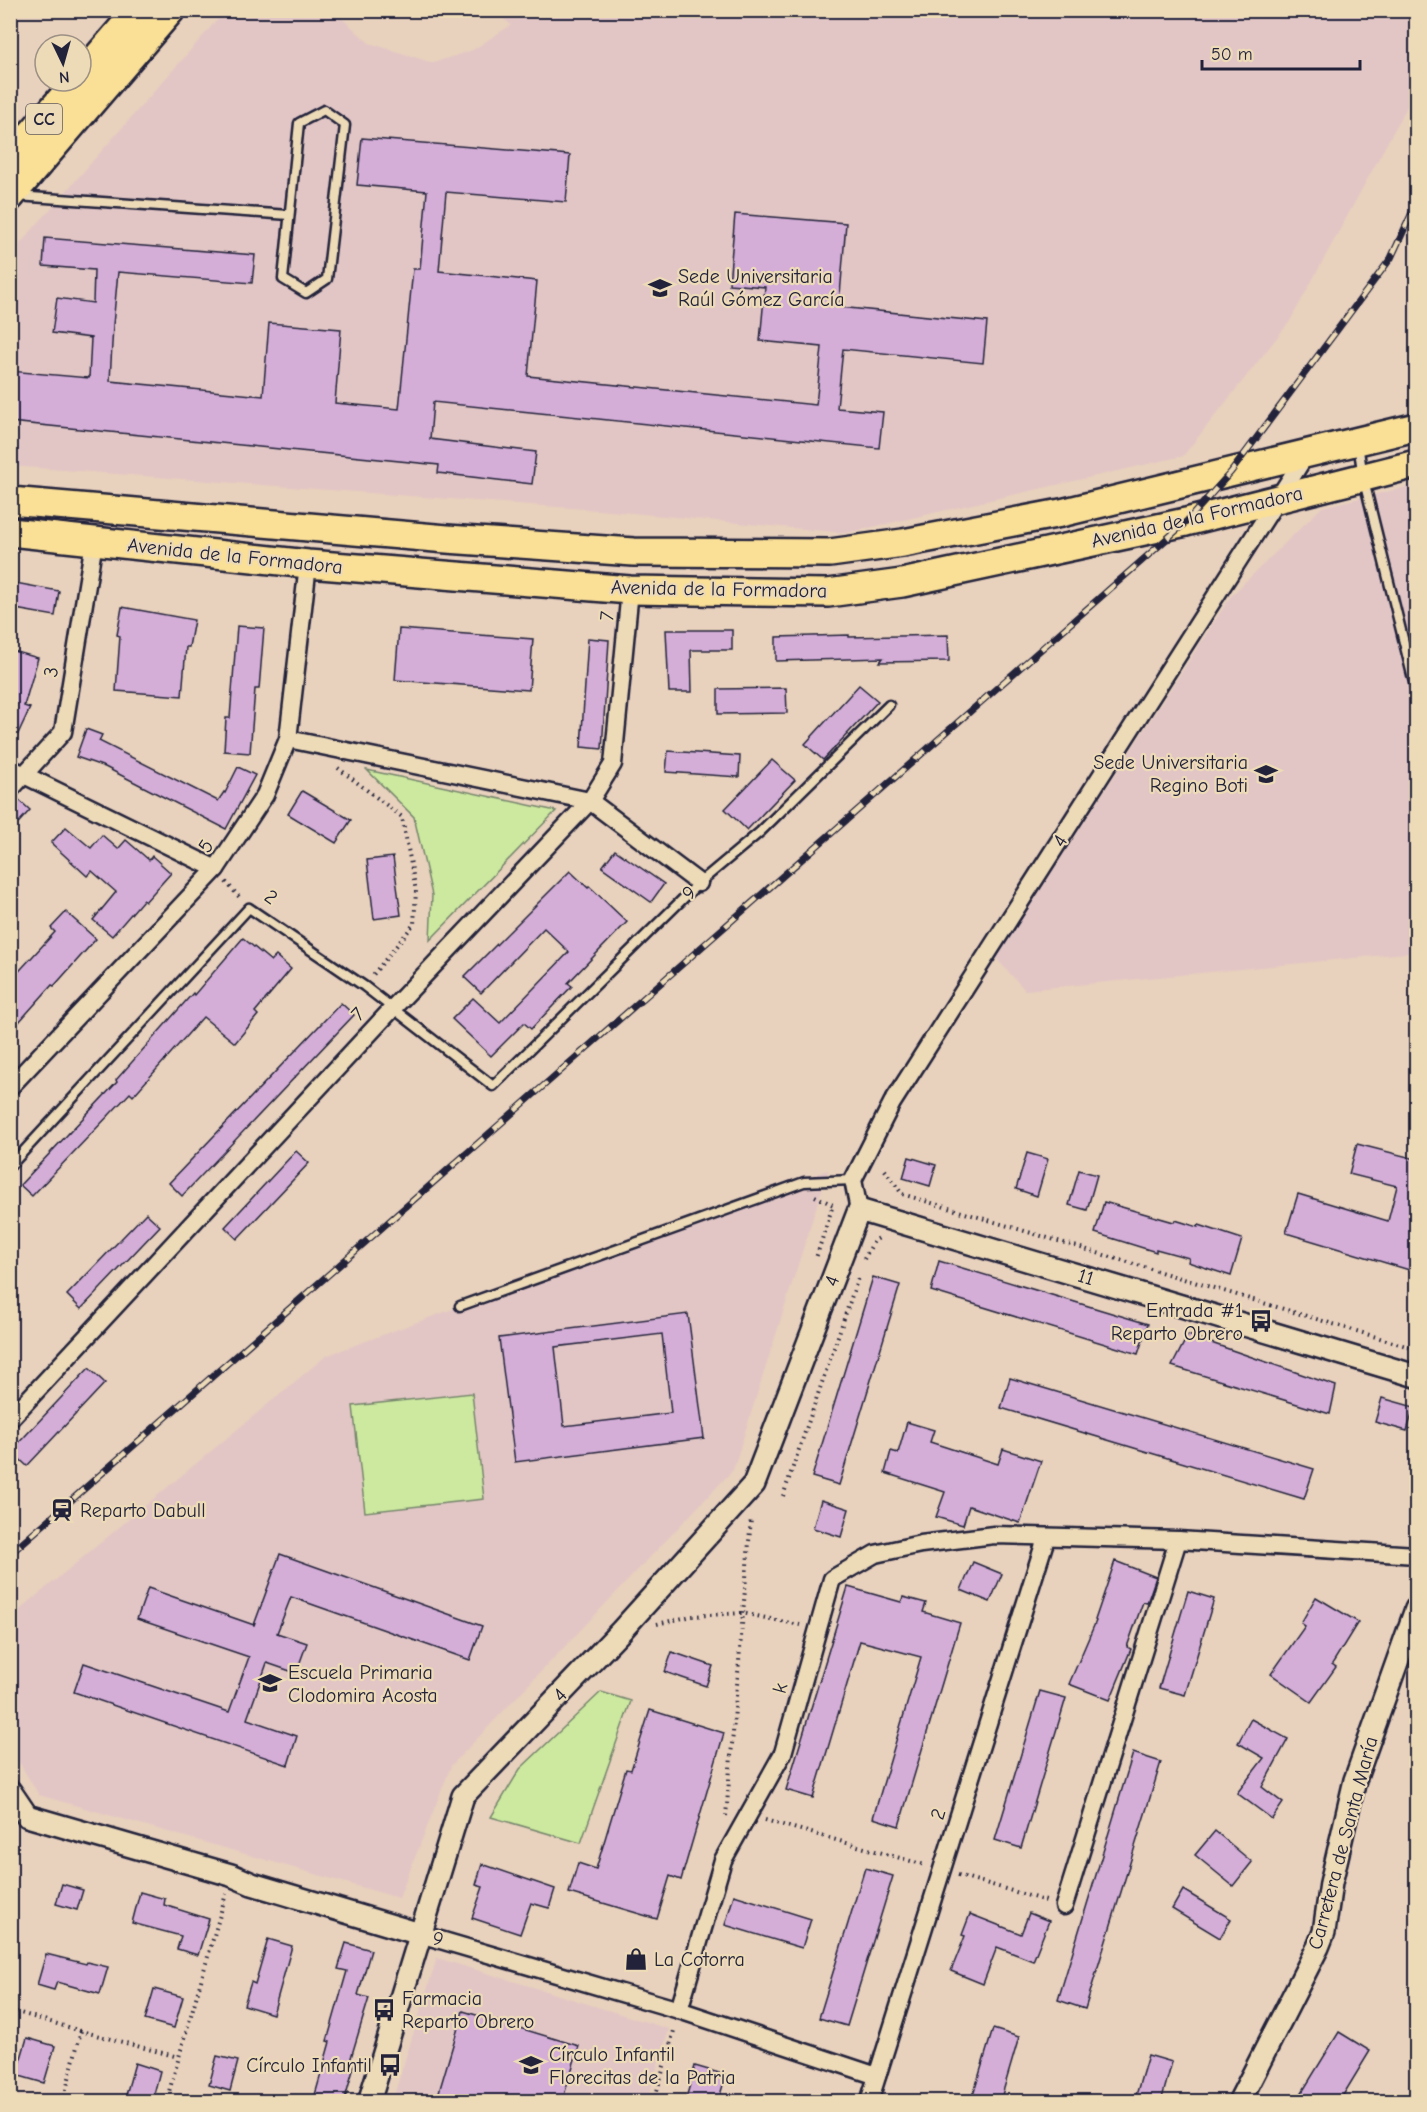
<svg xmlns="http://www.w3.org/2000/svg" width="1427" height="2112" font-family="'Comic Neue',sans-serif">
	<rect width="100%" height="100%" fill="#e8d1bd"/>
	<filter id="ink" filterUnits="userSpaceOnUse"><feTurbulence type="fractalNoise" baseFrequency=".0167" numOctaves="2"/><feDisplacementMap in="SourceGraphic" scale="12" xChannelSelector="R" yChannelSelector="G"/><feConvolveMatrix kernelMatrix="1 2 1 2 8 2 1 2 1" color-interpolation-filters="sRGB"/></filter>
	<g filter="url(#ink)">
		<g fill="#e2c6c5">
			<path d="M225 11H334L369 43 433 63 473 50 511 25 495 11H1416V90L1290 321 1183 456 846 533 611 511 11 466V254Z"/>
			<path d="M1416 485V952L1025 990 996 958 1231 596 1322 507Z"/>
			<path d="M828 1170 733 1470 451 1766 399 1898 39 1795 11 1749V1617L326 1356Z"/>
			<path d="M437 1958 669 2029 647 2101 392 2102Z"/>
		</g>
		<g fill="#cce99f" stroke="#77866d" stroke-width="1.5">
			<path d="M367 770 556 811 430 940 432 895 414 817Z"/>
			<path d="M472 1393 484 1499 365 1512 353 1406Z"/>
			<path d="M601 1692 631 1701 581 1843 491 1817 520 1769Z"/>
		</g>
		<g fill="#d4aed7" stroke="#22223b" stroke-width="1.5" fill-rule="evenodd">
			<path d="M362 138 570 155 566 202 446 192 439 271 537 281 528 376 816 405 822 347 760 341 765 287 729 284 735 214 846 223 839 307 987 322 983 363 843 349 837 408 883 412 879 448 433 402 430 439 536 452 532 484 438 473 439 465 10 422V371L89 378 91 338 52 333 57 298 93 303 94 270 43 266 45 238 255 255 252 283 118 272 113 325 110 381 263 396 269 323 341 329 335 403 399 409 413 269H420L427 191 357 185Z"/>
			<path d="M10 582 59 591 55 616 10 608Z"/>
			<path d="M122 607 194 620 189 647H186L182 696 116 691 120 636 117 635Z"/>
			<path d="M237 626 264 628 259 689H255L250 753 224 751 226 718H230Z"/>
			<path d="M399 629 533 639 529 690 395 680Z"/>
			<path d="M666 630H732V650H691L692 692H669Z"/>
			<path d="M849 635V637L948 635 949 661 880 662 883 658 776 661V637Z"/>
			<path d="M588 638 609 640 602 749 581 747Z"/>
			<path d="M10 650 38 658 24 706 30 708 10 751Z"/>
			<path d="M859 685 878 701 823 760 805 744Z"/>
			<path d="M786 688 787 713 718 714V689Z"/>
			<path d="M86 729 102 735 99 741 218 801 224 792 225 793 238 767 255 775 226 829 105 767 76 757Z"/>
			<path d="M668 751 740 756 739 777 666 772Z"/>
			<path d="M772 760 795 780 747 830 725 809Z"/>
			<path d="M302 791 351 820 336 843 288 814Z"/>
			<path d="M18 799 30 810 10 832V807Z"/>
			<path d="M66 827 91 848 102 835 118 849 126 840 149 860 152 856 171 873 145 902 143 900 112 936 93 920 116 892 92 871 87 876 51 843Z"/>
			<path d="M615 850 664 884 651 902 602 867Z"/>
			<path d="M393 857 401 915 374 919 367 860Z"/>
			<path d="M570 871 588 888 589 886 627 922 568 983 572 986 531 1029 524 1023 491 1056 452 1019 473 998 500 1023 569 952 544 928 481 993 464 977Z"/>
			<path d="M66 912 96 939 54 986 52 985 10 1032V981L55 932 51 928Z"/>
			<path d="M243 938 271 961 276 956 291 969 255 1012 258 1015 235 1043 203 1017 133 1096 130 1093 32 1196 20 1185 117 1082 116 1080 193 993 194 995Z"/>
			<path d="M341 1003 354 1015 182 1196 169 1183Z"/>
			<path d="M1357 1144 1416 1159V1272L1286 1233 1298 1194 1388 1221 1397 1186 1349 1174Z"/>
			<path d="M296 1151 309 1163 237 1239 225 1227Z"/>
			<path d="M1027 1153 1048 1159 1037 1196 1016 1189Z"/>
			<path d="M909 1157 936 1165 930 1186 903 1178Z"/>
			<path d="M1079 1170 1097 1175 1087 1210 1069 1205Z"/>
			<path d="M1104 1202 1174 1222 1175 1220 1198 1227 1199 1225 1242 1239 1231 1276 1188 1262 1189 1258 1156 1249V1252L1095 1233Z"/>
			<path d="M146 1213 160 1226 81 1309 67 1295Z"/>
			<path d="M939 1261 1148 1324 1138 1354 931 1291Z"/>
			<path d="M873 1277 900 1285 839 1485 812 1477Z"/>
			<path d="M688 1314 704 1438 515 1462 499 1338ZM662 1334 671 1413 564 1426 555 1347Z"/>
			<path d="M1188 1335 1336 1386 1330 1414 1172 1366Z"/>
			<path d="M89 1368 105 1383 27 1466 11 1451Z"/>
			<path d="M1010 1378 1314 1469 1304 1499 1001 1408Z"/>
			<path d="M1382 1398 1414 1407 1407 1431 1375 1422Z"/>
			<path d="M907 1422 934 1430 930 1442 998 1464 1003 1449 1041 1461 1020 1523 969 1506 963 1525 936 1517 945 1492 885 1473 891 1451 898 1453Z"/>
			<path d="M821 1500 849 1509 841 1537 813 1528Z"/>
			<path d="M280 1554 482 1626 470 1660 291 1597 277 1633 307 1643 296 1673 267 1663 247 1719 297 1736 288 1765 74 1692 84 1663 229 1712 249 1657 137 1619 148 1588 254 1625Z"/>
			<path d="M1115 1561 1156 1577 1147 1603 1143 1602 1127 1647 1131 1649 1110 1700 1069 1684 1096 1621 1095 1620Z"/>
			<path d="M973 1562 1002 1574 990 1602 961 1590Z"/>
			<path d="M848 1587 901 1602 903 1597 926 1603 923 1612 960 1623 899 1826 873 1818 921 1657 860 1641 813 1798 786 1790Z"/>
			<path d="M1188 1591 1214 1599 1185 1695 1159 1688Z"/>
			<path d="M1316 1597 1358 1622 1332 1664 1336 1667 1311 1702 1271 1674 1305 1626 1301 1623Z"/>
			<path d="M672 1652 713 1666 706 1686 665 1672Z"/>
			<path d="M1040 1691 1066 1698 1021 1848 995 1840Z"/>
			<path d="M650 1710 724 1733 681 1880 670 1876 657 1919 569 1893 578 1863 596 1869 626 1769 631 1770Z"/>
			<path d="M1251 1719 1288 1739 1262 1787 1283 1803 1272 1819 1237 1793 1264 1758 1238 1743Z"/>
			<path d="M1133 1753 1161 1762 1085 2009 1058 2000Z"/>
			<path d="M1215 1831 1252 1862 1233 1886 1195 1855Z"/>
			<path d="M482 1864 555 1889 549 1908 531 1903 520 1934 472 1918 483 1887 476 1885Z"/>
			<path d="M865 1868 893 1876 847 2026 819 2018Z"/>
			<path d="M62 1884 83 1890 77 1910 56 1904Z"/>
			<path d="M1183 1890 1231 1919 1220 1938 1172 1909Z"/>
			<path d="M140 1892 165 1899 164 1905 209 1919 198 1955 177 1949 181 1936 132 1923Z"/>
			<path d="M734 1895 811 1919 802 1948 725 1925Z"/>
			<path d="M1029 1913 1049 1921 1033 1961 997 1947 983 1984 951 1971 965 1936 962 1935 970 1914 1021 1934Z"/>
			<path d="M268 1939 292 1946 273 2014 244 2005 251 1982 255 1984Z"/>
			<path d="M346 1943 371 1950 358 1995 369 1998 350 2061 355 2063 344 2102H339L315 2095 330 2042 327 2041 347 1971 338 1969Z"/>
			<path d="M46 1954 86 1964 87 1962 108 1967 100 1994 57 1982 54 1990 37 1985Z"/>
			<path d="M154 1989 183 1997 174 2028 145 2020Z"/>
			<path d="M463 2011 579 2046 562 2102H436Z"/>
			<path d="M993 2029 1019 2037 1000 2102H971Z"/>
			<path d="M1339 2032 1370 2051 1339 2102H1296Z"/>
			<path d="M27 2038 55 2046 44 2083 16 2075Z"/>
			<path d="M1148 2055 1172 2062 1161 2102H1134Z"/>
			<path d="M217 2056 238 2061 230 2091 209 2085Z"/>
			<path d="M135 2063 160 2071 152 2102H124Z"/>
			<path d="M695 2066 726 2075 718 2102H685Z"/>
		</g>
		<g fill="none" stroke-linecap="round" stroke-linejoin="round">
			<g stroke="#22223b" stroke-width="13">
				<g id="service">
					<path d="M324 110 345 125 327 279 306 293 283 279 299 123Z"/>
					<path d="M17 196 289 215"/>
					<path d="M1358 444 1363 477 1416 691"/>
					<path d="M10 1166 249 908 364 986 493 1086 699 883 760 832 889 705"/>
					<path d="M460 1306 804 1182 853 1180"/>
				</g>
			</g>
			<g stroke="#22223b" stroke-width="21">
				<g id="minor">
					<path d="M288 739 590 801 699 883"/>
					<path d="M10 768 216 869"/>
					<path d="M10 790 63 732 94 542"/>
					<path d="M10 1087 216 869 265 795 288 739 308 564"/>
					<path d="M859 1210 853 1180 892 1103 1307 453"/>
					<path d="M10 1419 393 1008 590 801 613 764 630 590"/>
					<path d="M1064 1906 1178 1540"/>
					<path d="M420 1934 679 2010 877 2076"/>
					<path d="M679 2010 723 1860 783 1753 832 1579 875 1554 921 1544 994 1535 1178 1540 1416 1555"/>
					<path d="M869 2102 1046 1538"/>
				</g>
			</g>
			<g stroke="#22223b" stroke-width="26">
				<g id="tertiary">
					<path d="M10 1791 27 1816 231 1875 252 1884 420 1934"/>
					<path d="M369 2102 463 1796 621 1631 754 1484 859 1210 1416 1376"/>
					<path d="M1239 2102 1318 1947 1324 1932 1331 1883 1355 1780 1416 1609"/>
				</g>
			</g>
			<g stroke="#22223b" stroke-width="32">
				<g id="primary">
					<path d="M81 76 138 10"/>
					<path d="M10 158 77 81"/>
					<path d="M10 197 171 10"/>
					<path d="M10 501 447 539 634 552 830 553 903 543 1061 513 1416 427"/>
					<path d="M10 532 308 564 630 590 828 593 902 583 1186 522 1416 464"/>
				</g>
			</g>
			<g stroke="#22223b" stroke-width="4" stroke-dasharray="1.5 4.5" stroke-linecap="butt">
				<path d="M338 768 402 817 416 891 414 924 372 976"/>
				<path d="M226 882 241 899"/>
				<path d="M885 1170 902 1194 1416 1349"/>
				<path d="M815 1196 833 1205 816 1258"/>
				<path d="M864 1259 874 1241 881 1237"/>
				<path d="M783 1496 859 1275"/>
				<path d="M657 1624 692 1616 742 1613 800 1625"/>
				<path d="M726 1816 751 1518"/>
				<path d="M765 1820 925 1865"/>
				<path d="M958 1875 1046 1901"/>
				<path d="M10 2010 81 2031"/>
				<path d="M63 2102 81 2031 178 2057"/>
				<path d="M166 2102 226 1894"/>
				<path d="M654 2102 675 2027"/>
			</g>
			<use href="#service" stroke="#eddab7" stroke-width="8"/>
			<use href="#minor" stroke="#eddab7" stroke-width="16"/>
			<use href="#tertiary" stroke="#eddab7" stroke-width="21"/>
			<use href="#primary" stroke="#fadf96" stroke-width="27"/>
			<g stroke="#22223b" stroke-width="7">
				<path id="rail" d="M10 1554 1186 522 1231 472 1391 258 1416 204"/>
			</g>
			<use href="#rail" stroke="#eddab7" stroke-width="4.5" stroke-dasharray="14" stroke-linecap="butt"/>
		</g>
	</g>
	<defs>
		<g id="university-bare" transform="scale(1.8)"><path d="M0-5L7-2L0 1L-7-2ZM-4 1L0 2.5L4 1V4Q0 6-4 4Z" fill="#22223b" stroke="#eddab7" stroke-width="2.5" paint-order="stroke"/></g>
		<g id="bus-bare" transform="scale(1.8)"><path d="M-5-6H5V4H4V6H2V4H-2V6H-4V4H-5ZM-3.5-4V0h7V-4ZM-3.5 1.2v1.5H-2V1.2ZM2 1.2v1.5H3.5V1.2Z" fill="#22223b" stroke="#eddab7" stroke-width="2.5" paint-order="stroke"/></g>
		<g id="station-bare" transform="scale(1.8)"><path d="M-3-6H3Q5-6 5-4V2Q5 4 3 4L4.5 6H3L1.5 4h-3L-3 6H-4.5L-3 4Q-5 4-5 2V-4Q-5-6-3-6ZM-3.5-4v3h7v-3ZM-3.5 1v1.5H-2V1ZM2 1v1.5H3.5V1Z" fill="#22223b" stroke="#eddab7" stroke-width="2.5" paint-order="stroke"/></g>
		<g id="school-bare" transform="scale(1.8)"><path d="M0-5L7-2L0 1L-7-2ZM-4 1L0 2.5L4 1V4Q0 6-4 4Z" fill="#22223b" stroke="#eddab7" stroke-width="2.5" paint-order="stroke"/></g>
		<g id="shop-bare" transform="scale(1.8)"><path d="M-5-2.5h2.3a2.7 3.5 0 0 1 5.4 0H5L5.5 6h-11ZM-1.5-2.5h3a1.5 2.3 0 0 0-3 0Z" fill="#22223b" stroke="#eddab7" stroke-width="2.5" paint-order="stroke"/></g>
	</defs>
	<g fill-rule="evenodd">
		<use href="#university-bare" x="660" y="288"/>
		<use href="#university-bare" x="1266" y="774"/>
		<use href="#bus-bare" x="1261" y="1321"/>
		<use href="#station-bare" x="62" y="1510"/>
		<use href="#school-bare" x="270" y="1683"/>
		<use href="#shop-bare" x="636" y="1959"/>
		<use href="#bus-bare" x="384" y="2010"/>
		<use href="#bus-bare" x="390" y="2065"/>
		<use href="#school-bare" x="531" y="2065"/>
	</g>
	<g text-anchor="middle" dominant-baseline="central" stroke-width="4.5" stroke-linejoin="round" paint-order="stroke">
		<rect fill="#eddab7" stroke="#5f5960" stroke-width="1.5" x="26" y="104" width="36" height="30" rx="4.5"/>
		<g font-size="18" font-weight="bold" fill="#22223b">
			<text x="44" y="119">CC</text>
		</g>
		<g font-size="20" fill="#22223b" stroke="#eddab7" text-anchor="start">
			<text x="678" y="276">Sede Universitaria<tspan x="678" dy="23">Raúl Gómez García</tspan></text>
			<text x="1248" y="762" text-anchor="end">Sede Universitaria<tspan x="1248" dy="23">Regino Boti</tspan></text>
			<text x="1243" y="1310" text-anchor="end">Entrada #1<tspan x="1243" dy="23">Reparto Obrero</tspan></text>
			<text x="80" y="1510">Reparto Dabull</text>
			<text x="288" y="1672">Escuela Primaria<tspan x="288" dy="23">Clodomira Acosta</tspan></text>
			<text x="654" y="1959">La Cotorra</text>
			<text x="402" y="1998">Farmacia<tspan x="402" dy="23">Reparto Obrero</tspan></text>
			<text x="549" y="2054">Círculo Infantil<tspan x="549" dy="23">Florecitas de la Patria</tspan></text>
			<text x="372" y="2065" text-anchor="end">Círculo Infantil</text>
		</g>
		<g font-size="20" fill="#22223b" stroke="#eddab7">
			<text transform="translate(1197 517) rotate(-13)">Avenida de la Formadora</text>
			<text transform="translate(235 556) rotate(6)">Avenida de la Formadora</text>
			<text transform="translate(719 589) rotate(1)">Avenida de la Formadora</text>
			<text transform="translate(607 616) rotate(-84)">7</text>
			<text transform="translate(51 672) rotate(-81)">3</text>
			<text transform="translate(1060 841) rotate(-57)">4</text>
			<text transform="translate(206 846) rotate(-56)">5</text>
			<text transform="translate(689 893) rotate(-44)">9</text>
			<text transform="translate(271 897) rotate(36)">2</text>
			<text transform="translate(358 1014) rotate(-47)">7</text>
			<text transform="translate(1086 1277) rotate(17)">11</text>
			<text transform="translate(832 1281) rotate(-69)">4</text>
			<text transform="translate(780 1688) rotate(-74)">k</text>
			<text transform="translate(560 1695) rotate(-46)">4</text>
			<text transform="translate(938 1814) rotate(-73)">2</text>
			<text transform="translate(1343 1843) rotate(-75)">Carretera de Santa María</text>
			<text transform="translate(438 1939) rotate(16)">9</text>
		</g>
	</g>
	<rect width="1427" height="2112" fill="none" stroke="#eddab7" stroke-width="36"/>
	<rect x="18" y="18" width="1391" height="2076" fill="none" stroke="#22223b" stroke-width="2" filter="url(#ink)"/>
	<g transform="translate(63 63) rotate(175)"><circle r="28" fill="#eddab7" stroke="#9c9085" stroke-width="1.5"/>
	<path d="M0-4.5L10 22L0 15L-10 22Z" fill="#22223b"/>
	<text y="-9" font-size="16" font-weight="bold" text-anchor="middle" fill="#22223b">N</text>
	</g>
	<path d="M1202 60v9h158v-9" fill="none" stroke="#22223b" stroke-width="3"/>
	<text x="1211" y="60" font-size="18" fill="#22223b" stroke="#eddab7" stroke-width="4.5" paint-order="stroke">50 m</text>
</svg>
